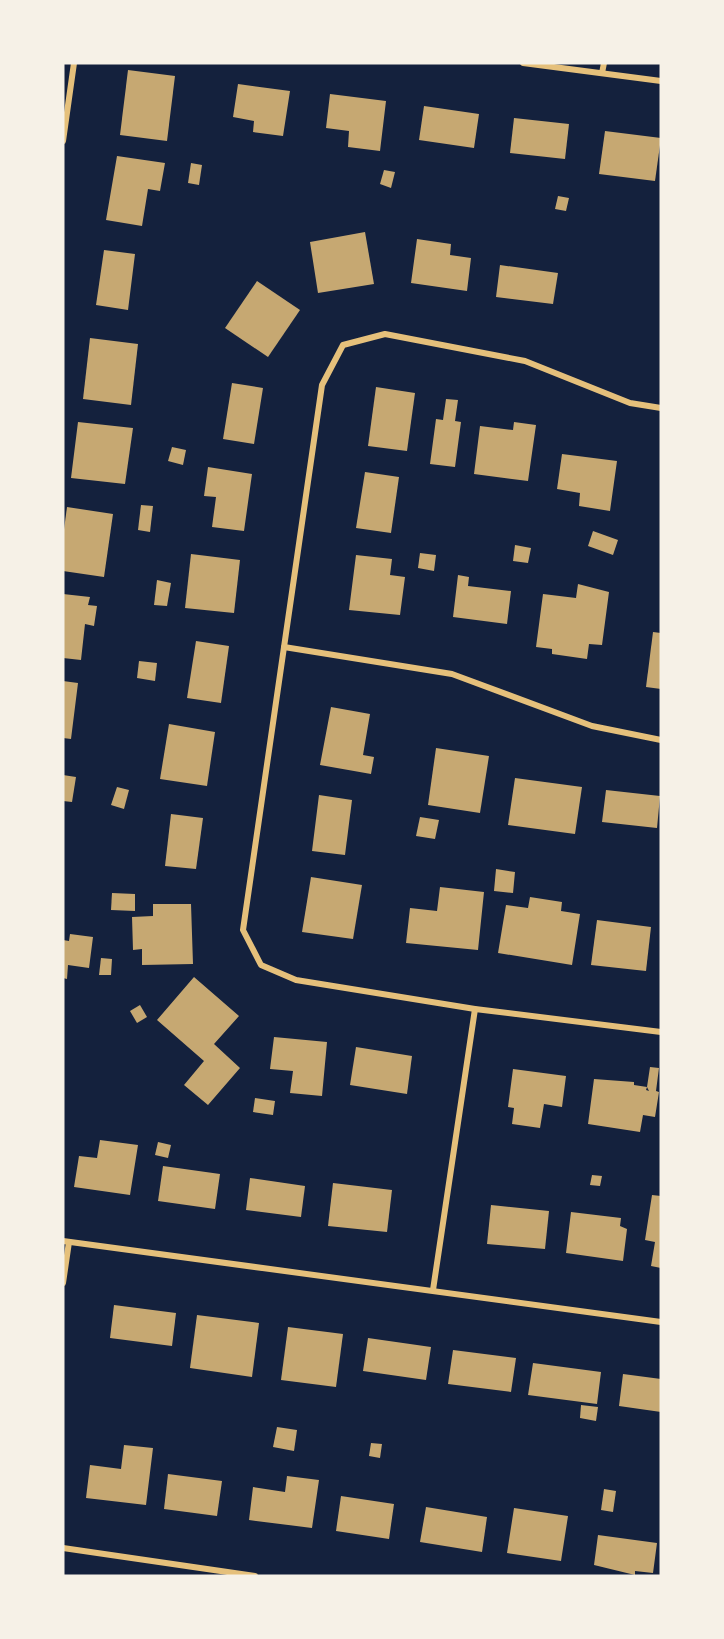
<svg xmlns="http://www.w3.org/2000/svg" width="724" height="1639" font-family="'Asap Condensed',sans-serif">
	<rect width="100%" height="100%" fill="#14213d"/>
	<g fill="#c6a872">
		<path d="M128 70 175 76 167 141 120 135Z"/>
		<path d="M238 84 290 91 283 136 253 132 254 121 233 117Z"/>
		<path d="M330 94 386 101 380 151 348 147 349 131 326 128Z"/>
		<path d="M424 106 479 114 474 148 419 140Z"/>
		<path d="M514 118 569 124 565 159 510 153Z"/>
		<path d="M605 131 661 138 655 181 599 174Z"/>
		<path d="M117 156 165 163 160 191 148 189 142 226 106 220Z"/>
		<path d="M191 163 202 165 199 185 188 183Z"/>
		<path d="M384 170 395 172 391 188 380 184Z"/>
		<path d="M558 196 569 198 566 211 555 209Z"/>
		<path d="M365 232 374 284 318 293 310 242Z"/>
		<path d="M417 239 451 244 450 255 471 258 467 291 411 283Z"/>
		<path d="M104 250 135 254 128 310 96 305Z"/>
		<path d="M500 265 558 273 553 304 496 297Z"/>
		<path d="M257 281 300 310 268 357 225 328Z"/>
		<path d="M90 338 138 344 131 405 83 399Z"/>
		<path d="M232 383 263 388 254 444 223 439Z"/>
		<path d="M376 387 415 393 407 451 368 446Z"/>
		<path d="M446 399 458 400 455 421 461 422 455 467 430 464 436 419 443 420Z"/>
		<path d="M78 422 133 428 125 484 71 478Z"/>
		<path d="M514 422 536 425 528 481 474 474 480 426 513 430Z"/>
		<path d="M172 447 186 450 183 465 168 461Z"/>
		<path d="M562 454 617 461 610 511 579 506 580 493 557 489Z"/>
		<path d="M208 467 252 474 244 531 212 527 216 497 204 496Z"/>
		<path d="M365 472 399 477 391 533 356 528Z"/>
		<path d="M141 505 153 506 150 532 138 530Z"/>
		<path d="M67 507 113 514 104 577 63 571V537Z"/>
		<path d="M593 531 618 540 613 555 588 546Z"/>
		<path d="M515 545 531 548 528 563 513 561Z"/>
		<path d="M420 553 436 555 434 571 418 568Z"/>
		<path d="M191 554 240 560 234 613 185 608Z"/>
		<path d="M356 555 392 559 390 575 405 577 400 615 349 610Z"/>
		<path d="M458 575 469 577 468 586 511 591 507 624 453 617Z"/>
		<path d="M157 580 171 583 167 606 154 605Z"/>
		<path d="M578 584 609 592 602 645 589 644 587 659 552 654V649L536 647 543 594 576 598Z"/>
		<path d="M63 594 90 597 88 605 97 606 94 626 85 624 81 660 63 658Z"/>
		<path d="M653 632 661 633V689L646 687Z"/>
		<path d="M196 641 229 646 221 703 187 698Z"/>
		<path d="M139 661 157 663 155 681 137 678Z"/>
		<path d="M63 681 78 683 71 739 63 738Z"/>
		<path d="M331 707 370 714 363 755 374 757 371 774 320 765Z"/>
		<path d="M169 724 215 732 207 786 160 779Z"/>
		<path d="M436 748 489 756 480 813 428 805Z"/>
		<path d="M63 775 76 777 72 802 63 801Z"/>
		<path d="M515 778 582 787 575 834 508 825Z"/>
		<path d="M117 787 129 790 124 809 111 805Z"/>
		<path d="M606 790 660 796 657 828 602 822Z"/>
		<path d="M319 795 352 800 345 855 312 851Z"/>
		<path d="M171 814 203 818 196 869 165 866Z"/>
		<path d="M420 817 439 820 435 839 416 836Z"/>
		<path d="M496 869 515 872 513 893 494 891Z"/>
		<path d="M311 877 362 885 353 939 302 932Z"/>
		<path d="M440 887 484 892 478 950 406 943 410 908 437 911Z"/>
		<path d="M112 893 135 894V911L111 910Z"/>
		<path d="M530 897 562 902 561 911 580 914 572 965 498 953 506 905 528 908Z"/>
		<path d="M153 904H191L193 964 142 965V949L133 950 132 917 153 916Z"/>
		<path d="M597 920 651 927 646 971 591 965Z"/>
		<path d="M70 934 93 937 89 968 68 965 67 979 63 978V940L69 941Z"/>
		<path d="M101 958 112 959 111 975H99Z"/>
		<path d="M194 977 239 1016 214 1044 240 1068 208 1105 184 1085 204 1061 157 1020Z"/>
		<path d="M140 1005 147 1017 137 1023 130 1011Z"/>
		<path d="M274 1037 327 1042 322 1096 290 1093 293 1071 270 1069Z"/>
		<path d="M356 1047 412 1056 407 1094 350 1085Z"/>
		<path d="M650 1067 659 1068 656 1091 659 1092 655 1117 643 1115 640 1132 588 1124 594 1079 634 1082V1085L647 1087 646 1090 649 1091 647 1087Z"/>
		<path d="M513 1069 566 1076 562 1107 544 1104 540 1128 512 1124 514 1108 508 1107Z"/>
		<path d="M255 1098 275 1101 273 1115 253 1112Z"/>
		<path d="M100 1140 138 1145 130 1195 74 1187 79 1156 97 1158Z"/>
		<path d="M158 1142 171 1145 168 1158 155 1155Z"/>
		<path d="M163 1166 220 1174 215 1209 158 1201Z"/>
		<path d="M592 1175 602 1176 600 1186 590 1185Z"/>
		<path d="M250 1178 305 1186 301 1217 246 1210Z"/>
		<path d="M333 1183 392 1190 387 1232 328 1226Z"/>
		<path d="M652 1195 661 1196V1268L651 1266 655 1242 645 1240Z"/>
		<path d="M491 1205 549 1211 545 1249 487 1244Z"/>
		<path d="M571 1212 621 1218 620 1226 627 1229 623 1261 566 1253Z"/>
		<path d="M114 1305 176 1313 172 1346 110 1338Z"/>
		<path d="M197 1315 259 1323 252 1377 190 1368Z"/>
		<path d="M288 1327 343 1334 336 1387 281 1380Z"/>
		<path d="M368 1338 431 1347 426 1380 363 1371Z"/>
		<path d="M453 1350 516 1358 511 1392 448 1384Z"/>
		<path d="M533 1363 601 1372 597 1404 528 1395Z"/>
		<path d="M623 1374 661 1379V1412L619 1406Z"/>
		<path d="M581 1405 598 1407 596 1421 580 1418Z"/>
		<path d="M277 1427 297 1430 294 1451 273 1447Z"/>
		<path d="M371 1443 382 1444 380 1458 369 1456Z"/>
		<path d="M124 1445 153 1448 146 1505 86 1498 90 1465 121 1469Z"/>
		<path d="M168 1474 222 1481 217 1516 164 1509Z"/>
		<path d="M287 1476 319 1480 312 1528 249 1520 253 1487 285 1492Z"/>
		<path d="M604 1489 616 1491 613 1512 601 1510Z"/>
		<path d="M341 1496 394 1504 389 1539 336 1531Z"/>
		<path d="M426 1507 487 1517 482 1552 420 1542Z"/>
		<path d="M514 1508 568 1516 561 1561 507 1553Z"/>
		<path d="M598 1535 657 1543 653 1573 635 1571V1575L594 1565Z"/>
	</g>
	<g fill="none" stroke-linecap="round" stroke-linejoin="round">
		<g stroke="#e5c07b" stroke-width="6">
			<path d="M523 63 661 81"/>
			<path d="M602 73 604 63"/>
			<path d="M63 141 74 63"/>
			<path d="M661 408 630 403 525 361 385 334 343 345 322 385 243 930 261 965 296 980 475 1009 661 1032"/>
			<path d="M284 647 452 674 592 726 661 740"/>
			<path d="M63 1241 661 1322"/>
			<path d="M63 1283 69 1242"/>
			<path d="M433 1290 475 1009"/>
			<path d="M63 1548 255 1576"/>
		</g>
	</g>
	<rect width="724" height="1639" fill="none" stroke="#f6f1e7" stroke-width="129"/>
</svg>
